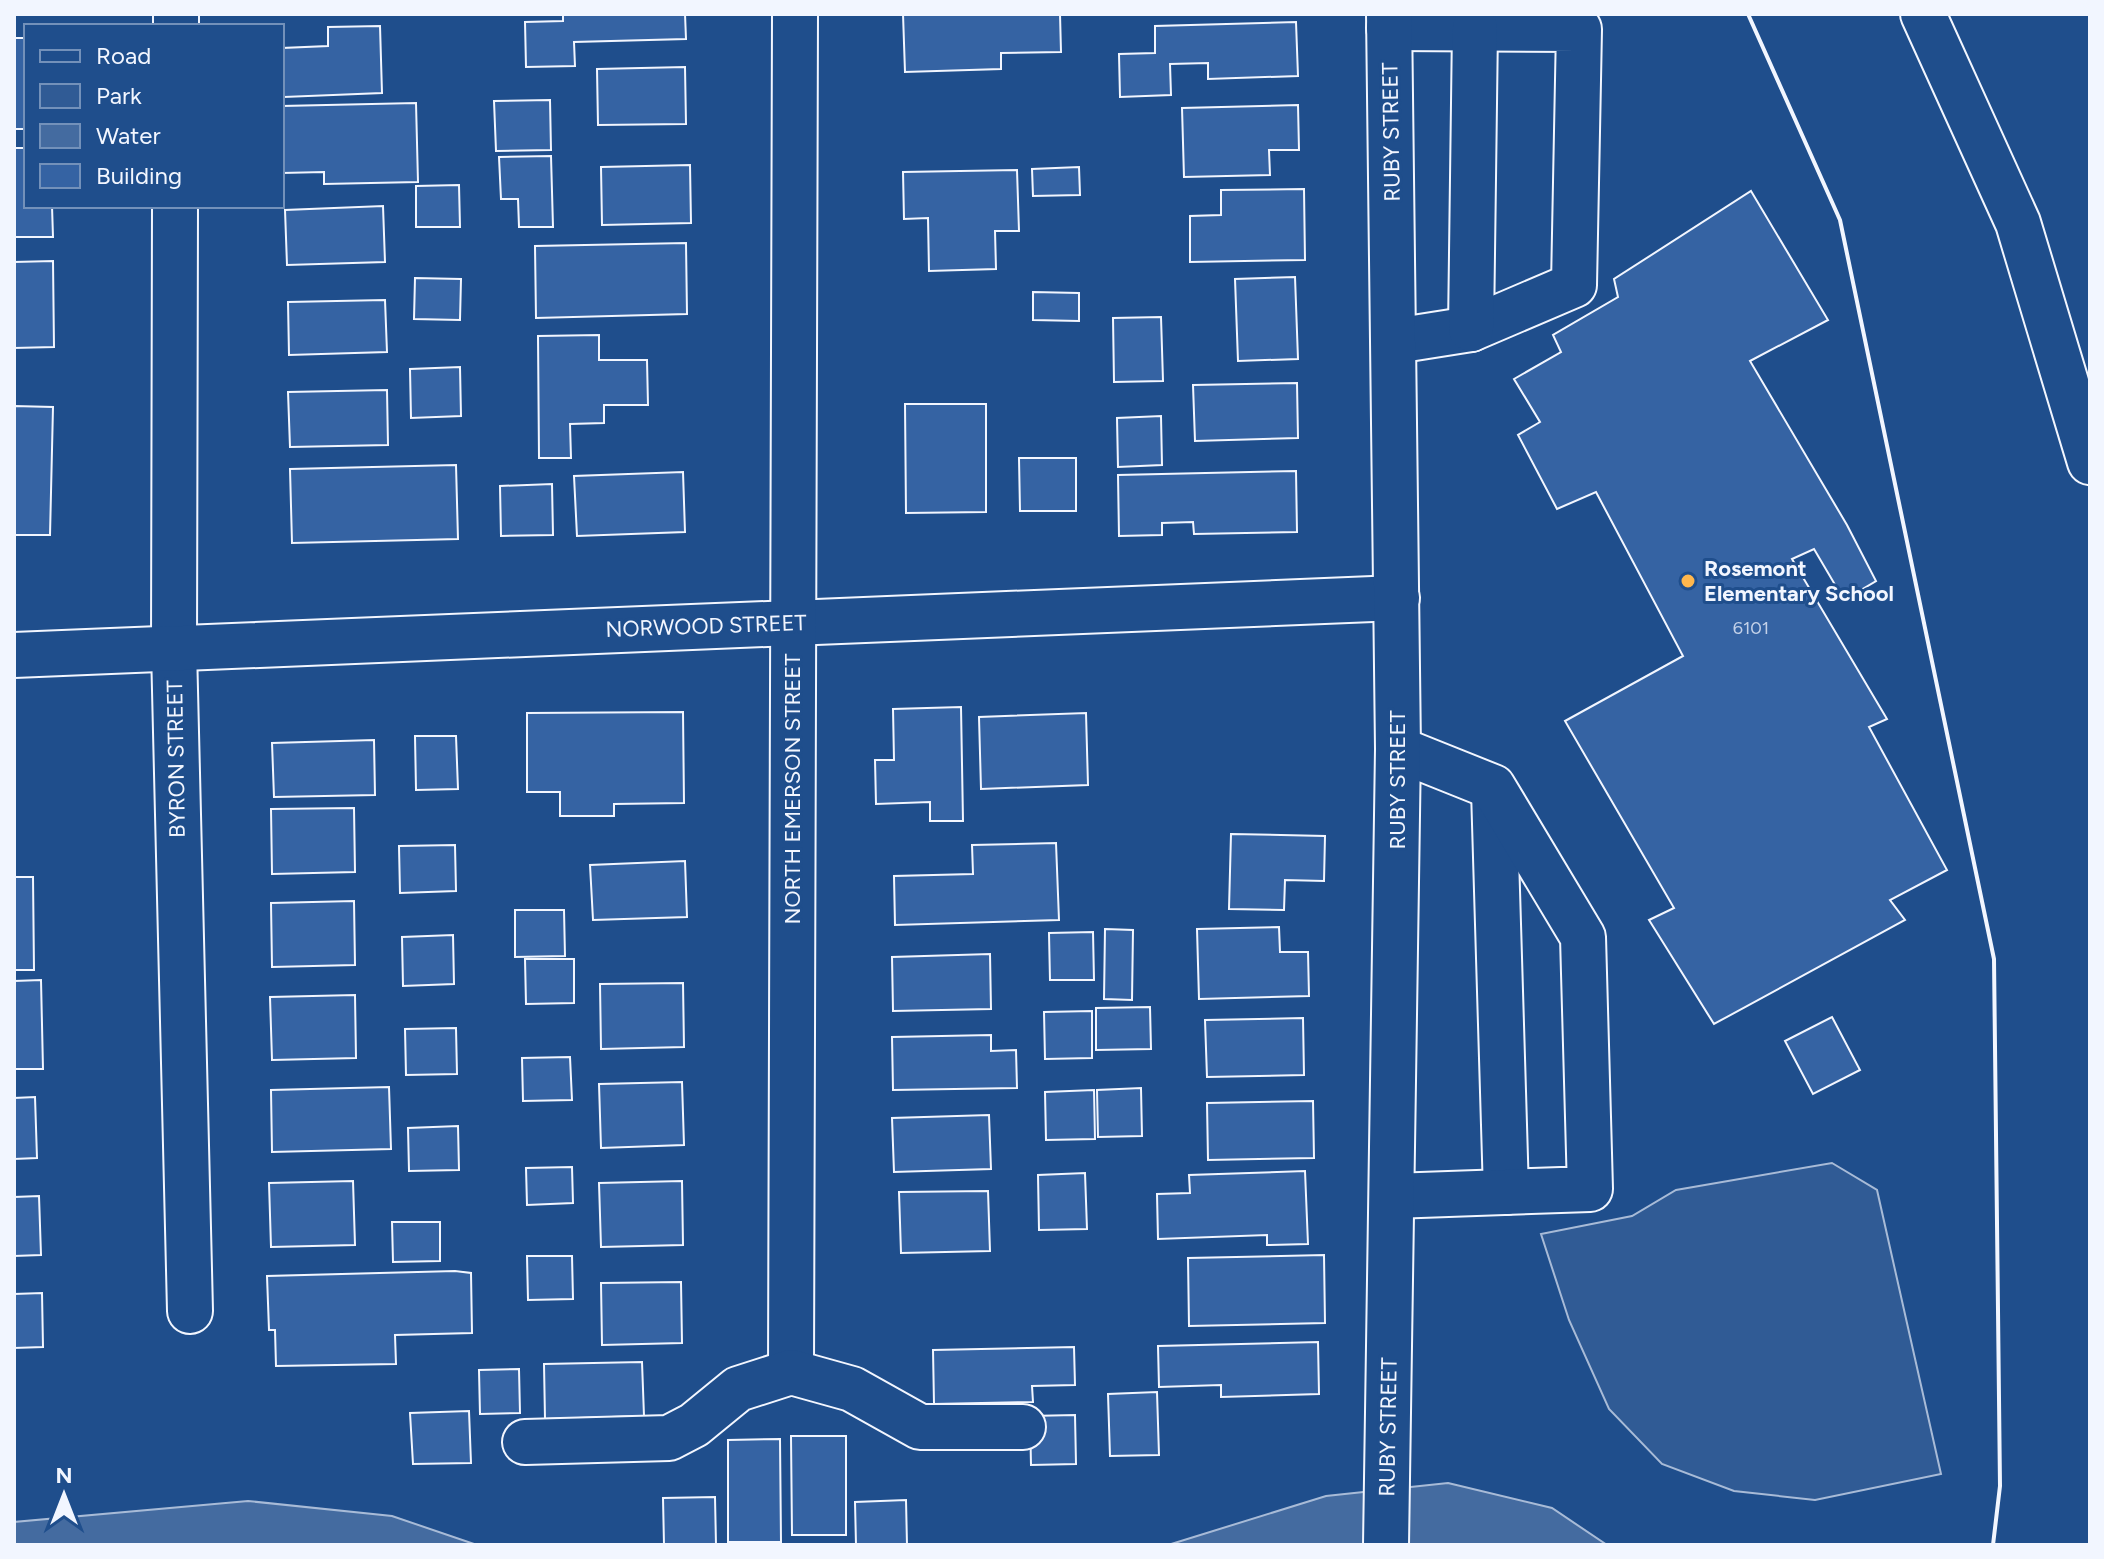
<svg xmlns="http://www.w3.org/2000/svg" width="2104" height="1559" font-family="Figtree,sans-serif">
	<rect width="100%" height="100%" fill="#1f4e8c"/>
	<path fill="#305b95" stroke="#a8bbd7" stroke-width="2" d="M1832 1163 1877 1190 1941 1474 1815 1500 1734 1491 1662 1464 1609 1409 1569 1320 1541 1234 1632 1216 1676 1190Z"/>
	<g fill="#446ba0" stroke="#a8bbd7" stroke-width="2">
		<path d="M1448 1483 1552 1508 1607 1545H1168L1326 1496Z"/>
		<path d="M248 1501 392 1516 477 1545H14V1522Z"/>
	</g>
	<g fill="#3563a3" stroke="#f2f6ff" stroke-width="2">
		<path d="M563 14H685L686 39 574 42 575 66 526 67 525 22 563 21Z"/>
		<path d="M903 14H1060L1061 52 1001 53V69L905 72Z"/>
		<path d="M1296 22 1298 76 1208 79V63L1170 64 1171 95 1120 97 1119 54 1155 53V26Z"/>
		<path d="M380 26 382 93 284 97 282 48 328 46V27Z"/>
		<rect x="14" y="38" width="12" height="91"/>
		<path d="M685 67 686 124 598 125 597 69Z"/>
		<path d="M550 100 551 150 496 151 494 101Z"/>
		<path d="M416 103 418 182 324 184V172L282 173V106Z"/>
		<path d="M1298 105 1299 150H1269L1270 175 1184 177 1182 108Z"/>
		<path d="M14 148H26V206H52L53 237H14Z"/>
		<path d="M551 156 553 227H519L518 199H501L499 157Z"/>
		<path d="M690 165 691 223 602 225 601 167Z"/>
		<path d="M1079 167 1080 195 1033 196 1032 169Z"/>
		<path d="M1017 170 1019 231H995L996 269 929 271 928 218 904 219 903 172Z"/>
		<path d="M459 185 460 227H416V186Z"/>
		<path d="M1304 189 1305 260 1190 262V216L1221 215V190Z"/>
		<path d="M1751 191 1828 320 1750 361 1847 525 1876 581 1844 600 1814 549 1792 559 1887 719 1869 727 1947 870 1890 900 1905 920 1714 1024 1649 920 1674 908 1565 721 1683 656 1596 492 1557 509 1518 435 1540 422 1514 379 1561 352 1553 335 1618 297 1614 279Z"/>
		<path d="M383 206 385 262 287 265 285 210Z"/>
		<path d="M686 243 687 314 536 318 535 246Z"/>
		<path d="M53 261 54 347 14 348V262Z"/>
		<path d="M1295 277 1298 359 1238 361 1235 279Z"/>
		<path d="M415 278 461 279 460 320 414 319Z"/>
		<path d="M1033 292 1079 293V321L1033 320Z"/>
		<path d="M385 300 387 352 289 355 288 302Z"/>
		<path d="M1161 317 1163 381 1114 382 1113 318Z"/>
		<path d="M599 335V360H647L648 405H604V423L570 424 571 458H539L538 336Z"/>
		<path d="M460 367 461 416 411 418 410 369Z"/>
		<path d="M1297 383 1298 438 1195 441 1193 385Z"/>
		<path d="M387 390 388 445 290 447 288 392Z"/>
		<path d="M905 404H986V512L906 513Z"/>
		<path d="M14 406 53 407 50 535H14Z"/>
		<path d="M1161 416 1162 465 1118 467 1117 418Z"/>
		<path d="M1019 458H1076V511H1020Z"/>
		<path d="M456 465 458 539 292 543 290 469Z"/>
		<path d="M1296 471 1297 532 1194 534 1193 522 1162 523V535L1119 536 1118 475Z"/>
		<path d="M683 472 685 532 577 536 574 476Z"/>
		<path d="M552 484 553 535 501 536 500 486Z"/>
		<path d="M961 707 963 821H930V802L876 804 875 760H894L893 709Z"/>
		<path d="M683 712 684 803 614 804V816H560V792H527V713Z"/>
		<path d="M1086 713 1088 785 981 789 979 717Z"/>
		<path d="M415 736H456L458 789 416 790Z"/>
		<path d="M374 740 375 795 274 797 272 743Z"/>
		<path d="M354 808 355 872 272 874 271 809Z"/>
		<path d="M1231 834 1325 836 1324 881 1285 880 1284 910 1229 909Z"/>
		<path d="M1056 843 1059 920 895 925 894 876 973 874 972 845Z"/>
		<path d="M455 845 456 891 400 893 399 846Z"/>
		<path d="M685 861 687 917 593 920 590 865Z"/>
		<path d="M14 877H33L34 970H14Z"/>
		<path d="M354 901 355 965 272 967 271 903Z"/>
		<path d="M515 910H564L565 956 515 957Z"/>
		<path d="M1279 927 1280 952H1308L1309 996 1199 999 1197 929Z"/>
		<path d="M1105 929 1133 930 1132 1000 1104 999Z"/>
		<path d="M1093 932 1094 980H1050L1049 933Z"/>
		<path d="M453 935 454 984 403 986 402 937Z"/>
		<path d="M990 954 991 1009 893 1011 892 957Z"/>
		<path d="M525 959H574V1003L526 1004Z"/>
		<path d="M41 980 43 1069H14V981Z"/>
		<path d="M683 983 684 1047 601 1049 600 984Z"/>
		<path d="M355 995 356 1058 272 1060 270 997Z"/>
		<path d="M1150 1007 1151 1049 1096 1050V1008Z"/>
		<path d="M1092 1011V1058L1045 1059 1044 1012Z"/>
		<path d="M1832 1017 1860 1070 1813 1094 1785 1041Z"/>
		<path d="M1303 1018 1304 1075 1207 1077 1205 1020Z"/>
		<path d="M456 1028 457 1074 406 1075 405 1029Z"/>
		<path d="M991 1035V1051L1016 1050 1017 1088 893 1090 892 1037Z"/>
		<path d="M570 1057 572 1100 523 1101 522 1058Z"/>
		<path d="M682 1082 684 1145 601 1148 599 1084Z"/>
		<path d="M389 1087 391 1149 272 1152 271 1090Z"/>
		<path d="M1141 1088 1142 1136 1098 1137 1097 1090Z"/>
		<path d="M1094 1090 1095 1139 1046 1140 1045 1092Z"/>
		<path d="M35 1097 37 1158 14 1159V1098Z"/>
		<path d="M1313 1101 1314 1158 1208 1160 1207 1103Z"/>
		<path d="M989 1115 991 1169 894 1172 892 1118Z"/>
		<path d="M458 1126 459 1170 409 1171 408 1128Z"/>
		<path d="M572 1167 573 1203 527 1205 526 1168Z"/>
		<path d="M1305 1171 1308 1244 1267 1245V1235L1158 1239 1157 1194 1190 1193 1189 1175Z"/>
		<path d="M1085 1173 1087 1229 1039 1230 1038 1175Z"/>
		<path d="M353 1181 355 1245 271 1247 269 1183Z"/>
		<path d="M682 1181 683 1245 601 1247 599 1183Z"/>
		<path d="M988 1191 990 1251 901 1253 899 1192Z"/>
		<path d="M39 1196 41 1255 14 1256V1197Z"/>
		<path d="M392 1222H440V1261L393 1262Z"/>
		<path d="M1324 1255 1325 1323 1189 1326 1188 1258Z"/>
		<path d="M527 1256H572L573 1299 528 1300Z"/>
		<path d="M455 1271 471 1273 472 1333 395 1335 396 1364 276 1366 275 1330H269L267 1276Z"/>
		<path d="M681 1282 682 1343 602 1345 601 1283Z"/>
		<path d="M42 1293 43 1347 14 1348V1294Z"/>
		<path d="M1318 1342 1319 1394 1221 1397V1385L1159 1387 1158 1346Z"/>
		<path d="M1074 1347 1075 1385 1032 1386 1033 1402 934 1404 933 1350Z"/>
		<path d="M642 1362 644 1416 545 1419 544 1364Z"/>
		<path d="M519 1369 520 1413 480 1414 479 1370Z"/>
		<path d="M1157 1392 1159 1455 1110 1456 1108 1394Z"/>
		<path d="M469 1411 471 1463 413 1464 410 1413Z"/>
		<path d="M1075 1415 1076 1464 1031 1465 1030 1416Z"/>
		<path d="M791 1436H846V1535H792Z"/>
		<path d="M780 1439 781 1542H728V1440Z"/>
		<path d="M715 1497 716 1545H664L663 1498Z"/>
		<path d="M906 1500 907 1545H856L855 1502Z"/>
	</g>
	<g fill="none" stroke-linecap="round" stroke-linejoin="round">
		<g stroke="#f2f6ff" stroke-width="48">
			<g id="minor">
				<path d="M176 26V14"/>
				<path d="M1389 28 1579 29 1574 285 1471 329 1395 341"/>
				<path d="M175 206 174 649 190 1311"/>
				<path d="M1471 329 1475 28"/>
				<path d="M14 655 1397 598"/>
				<path d="M1494 790 1506 1192"/>
				<path d="M1392 1196 1590 1189 1583 937 1493 787 1398 749"/>
				<path d="M791 1372 795 14"/>
				<path d="M525 1442 669 1438 694 1425 738 1389 791 1372 852 1389 920 1427H1023"/>
				<path d="M1386 1545 1398 749 1389 14"/>
			</g>
		</g>
		<g stroke="#f2f6ff" stroke-width="48">
			<path id="highway" d="M1923 14 2018 223 2090 462"/>
		</g>
		<use href="#minor" stroke="#1f4e8c" stroke-width="44"/>
		<use href="#highway" stroke="#1f4e8c" stroke-width="44"/>
		<path stroke="#f2f6ff" stroke-width="4" d="M1748 14 1840 220 1994 959 2000 1486 1993 1545"/>
	</g>
	<circle fill="#ffb74d" stroke="#1f4e8c" stroke-width="3" cx="1688" cy="581" r="8"/>
	<g text-anchor="middle" dominant-baseline="central" stroke-width="6" stroke-linejoin="round" paint-order="stroke">
		<g font-size="18" fill="#c3d1e8">
			<text x="1751" y="628">6101</text>
		</g>
		<g font-size="22" fill="#f2f6ff" stroke="#1f4e8c">
			<text transform="translate(1391 132) rotate(-91)">RUBY STREET</text>
			<text transform="translate(706 626) rotate(-2)">NORWOOD STREET</text>
			<text transform="translate(176 759) rotate(-91)">BYRON STREET</text>
			<text transform="translate(1397 780) rotate(-90)">RUBY STREET</text>
			<text transform="translate(792 789) rotate(-90)">NORTH EMERSON STREET</text>
			<text transform="translate(1388 1427) rotate(-89)">RUBY STREET</text>
		</g>
		<g font-size="22" font-weight="bold" fill="#f2f6ff" stroke="#1f4e8c" text-anchor="start">
			<text x="1704" y="568">Rosemont<tspan x="1704" dy="25">Elementary School</tspan></text>
		</g>
	</g>
	<rect width="2104" height="1559" fill="none" stroke="#f2f6ff" stroke-width="32"/>
	<rect x="24" y="24" width="260" height="184" fill="#1f4e8c" stroke="#7391ba" stroke-width="2"/>
	<rect x="40" y="50" width="40" height="12" fill="#1f4e8c" stroke="#7391ba" stroke-width="2"/>
	<text x="96" y="64" font-size="24" fill="#f2f6ff">Road</text>
	<rect x="40" y="84" width="40" height="24" fill="#305b95" stroke="#7391ba" stroke-width="2"/>
	<text x="96" y="104" font-size="24" fill="#f2f6ff">Park</text>
	<rect x="40" y="124" width="40" height="24" fill="#446ba0" stroke="#7391ba" stroke-width="2"/>
	<text x="96" y="144" font-size="24" fill="#f2f6ff">Water</text>
	<rect x="40" y="164" width="40" height="24" fill="#3563a3" stroke="#7391ba" stroke-width="2"/>
	<text x="96" y="184" font-size="24" fill="#f2f6ff">Building</text>
	<g transform="translate(64 1495)" stroke="#1f4e8c" stroke-width="6" paint-order="stroke">
	<path d="M0-6L14 30L0 20L-14 30Z" fill="#f2f6ff"/>
	<text y="-12" font-size="22" font-weight="bold" text-anchor="middle" fill="#f2f6ff">N</text>
	</g>
</svg>
